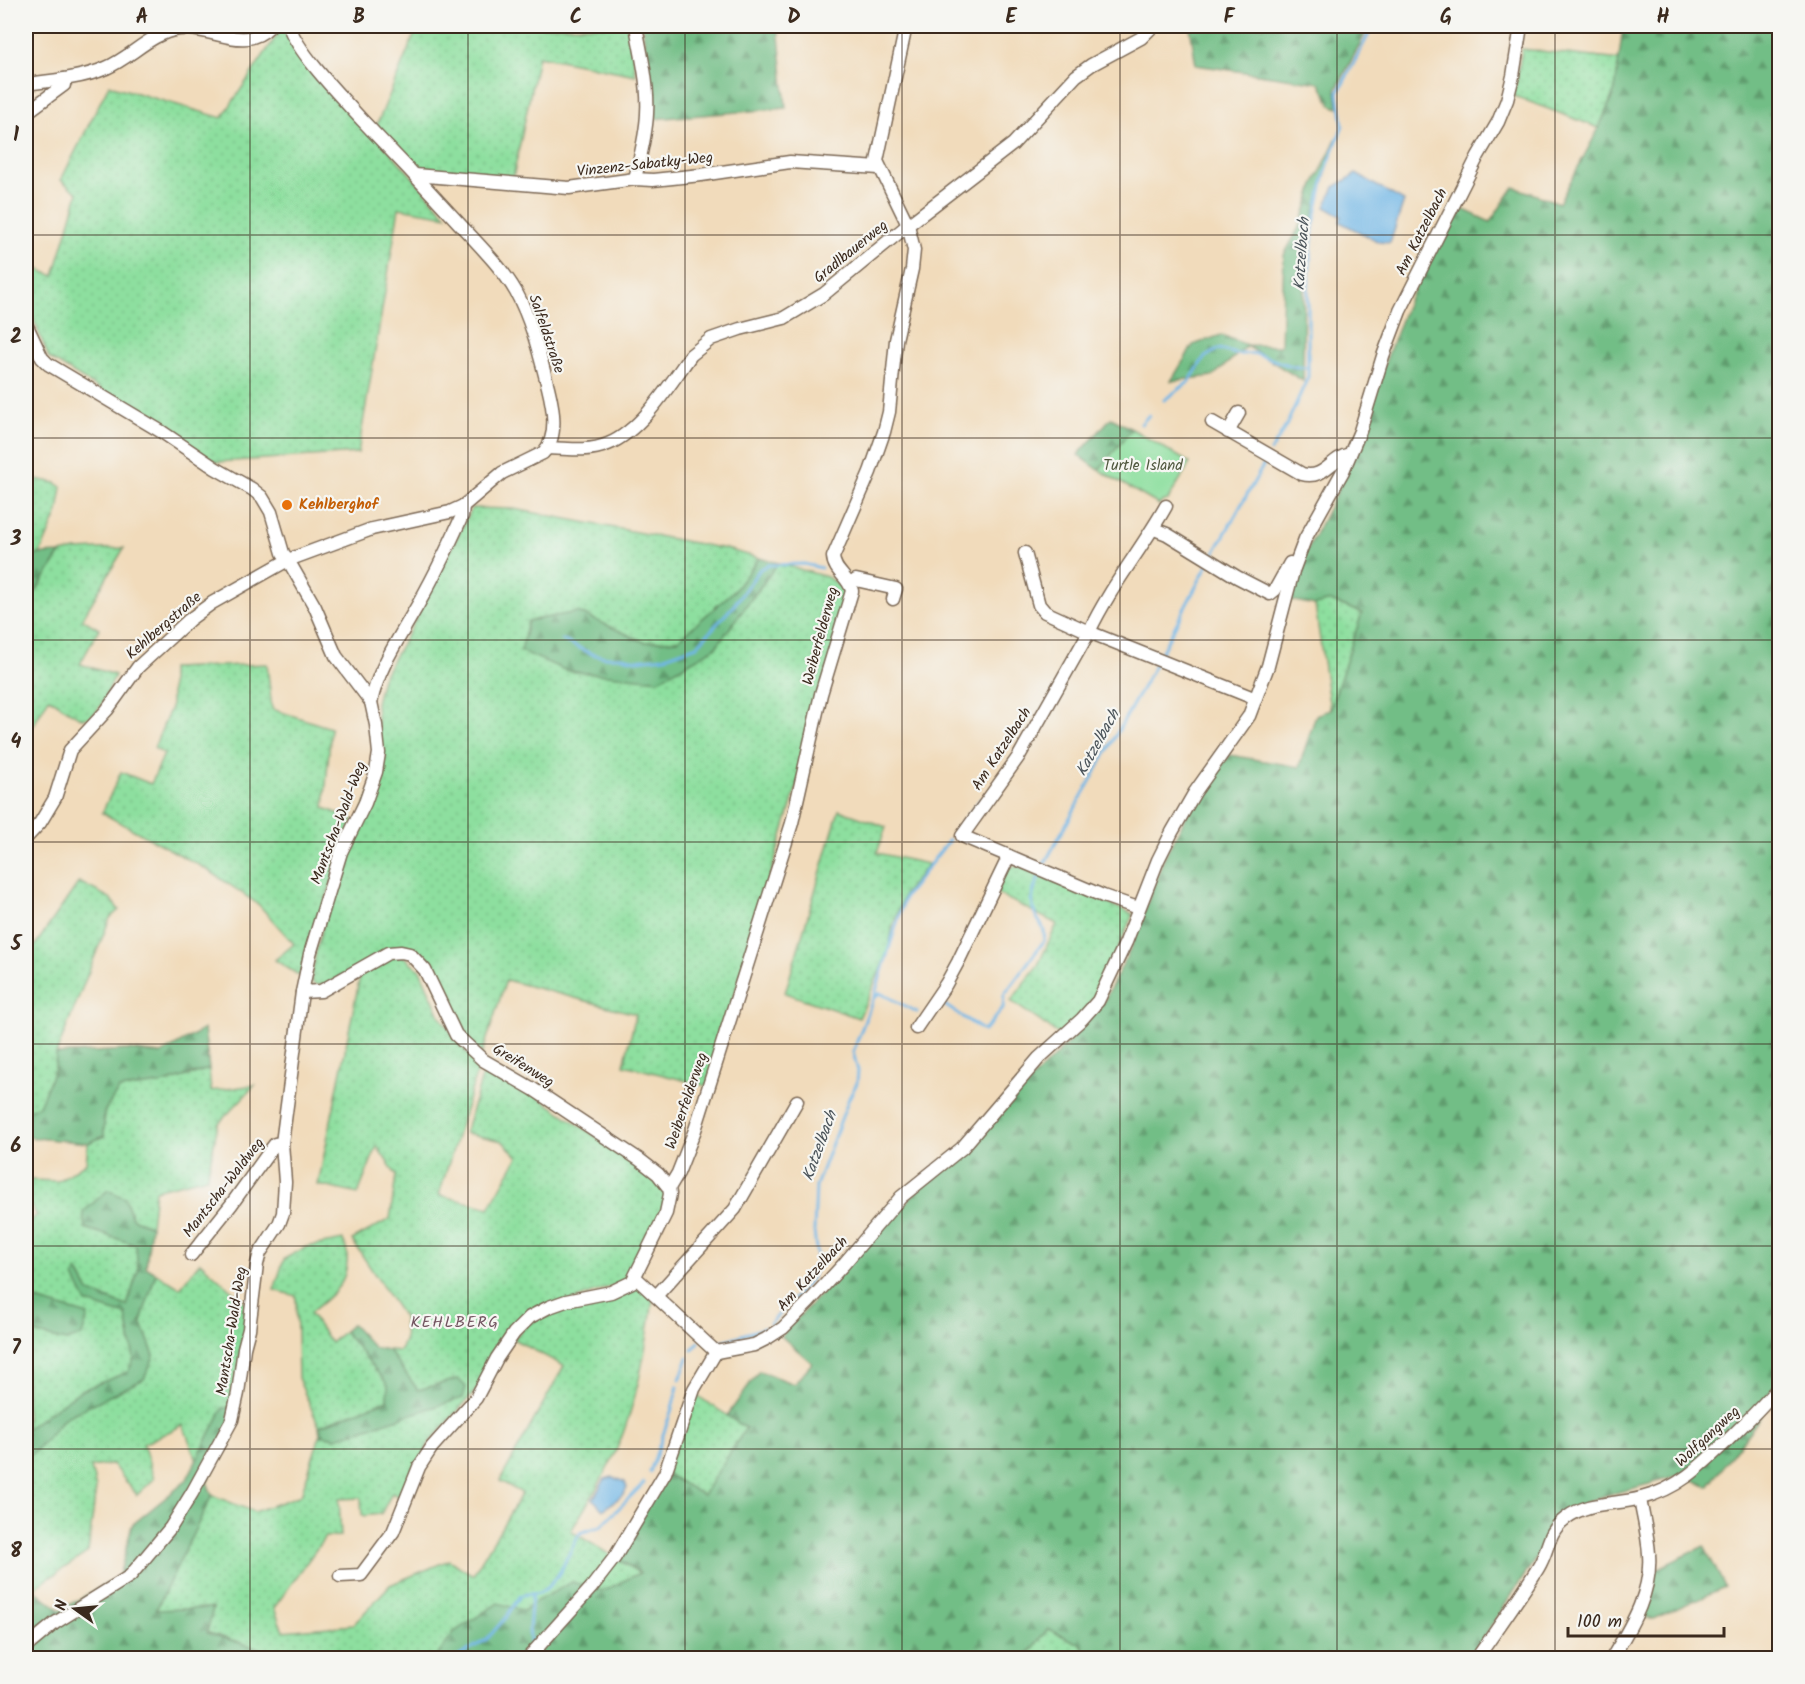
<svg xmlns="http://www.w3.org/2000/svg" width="1805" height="1684" font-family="Kalam,sans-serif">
	<defs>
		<pattern id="grass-dots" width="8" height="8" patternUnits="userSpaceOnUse" patternTransform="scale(1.5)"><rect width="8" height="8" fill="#8ddf9f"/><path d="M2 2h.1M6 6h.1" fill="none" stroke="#7bc088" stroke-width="1.8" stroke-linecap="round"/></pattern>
		<pattern id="forest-firs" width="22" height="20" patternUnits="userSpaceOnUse" patternTransform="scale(1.5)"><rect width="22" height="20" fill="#72be86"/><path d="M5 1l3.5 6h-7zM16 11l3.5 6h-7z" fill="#5f9b6d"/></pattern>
	</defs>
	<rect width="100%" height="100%" fill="#f6f6f2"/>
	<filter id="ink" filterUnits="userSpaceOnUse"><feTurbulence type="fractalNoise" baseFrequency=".0167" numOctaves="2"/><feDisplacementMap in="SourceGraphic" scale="12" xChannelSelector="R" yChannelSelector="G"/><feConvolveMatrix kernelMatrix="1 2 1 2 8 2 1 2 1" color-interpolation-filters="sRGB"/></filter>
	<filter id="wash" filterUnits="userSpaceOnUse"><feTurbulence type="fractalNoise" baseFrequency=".008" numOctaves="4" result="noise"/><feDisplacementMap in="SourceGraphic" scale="24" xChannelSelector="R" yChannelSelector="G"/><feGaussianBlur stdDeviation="1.35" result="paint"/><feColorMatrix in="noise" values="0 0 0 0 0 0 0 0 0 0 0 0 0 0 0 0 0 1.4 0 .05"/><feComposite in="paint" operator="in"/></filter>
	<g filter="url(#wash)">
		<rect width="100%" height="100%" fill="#f1dbbb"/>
		<g fill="url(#grass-dots)" stroke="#64845e" stroke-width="1.5">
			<path d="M418 26H628L636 75 538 56 513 178 417 168 376 127Z"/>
			<path d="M281 29 447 216 399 208 358 453 217 462 49 358 26 300V286L37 269 54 276 78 193 61 180 109 85 222 118Z"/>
			<path d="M1522 49 1620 60 1615 90 1599 128 1514 96Z"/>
			<path d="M26 477 56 483 62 487 58 512 40 554 26 558Z"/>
			<path d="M472 508 514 509 726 549 759 558 735 590 678 640 644 642 578 612 521 651 715 648 778 563 827 577 849 592 803 766 707 1086 624 1065 636 1014 506 980 482 1054 460 1031 430 969 417 952 403 947 325 984 315 985 311 980 317 947 343 857 381 768 376 703 382 678 410 630Z"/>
			<path d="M124 548 82 619 99 629 80 664 115 675C110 686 98 722 82 718 74 716 58 703 49 698L28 735 26 733V602L32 597 61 553 76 550Z"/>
			<path d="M1331 601 1362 613 1330 710 1315 605Z"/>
			<path d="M267 664 272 709 331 728 324 808 353 819 300 976 275 960 294 944 259 905 208 870 102 813 121 772 151 784 164 754 154 748 171 707V668Z"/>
			<path d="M839 810 886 827 877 853 928 864 905 893 893 925 888 952 859 1018 785 993Z"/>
			<path d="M1019 866 1133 914 1101 987 1064 1038 1011 1001 1038 965 1057 924 996 893 1008 867Z"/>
			<path d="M79 882 110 898 119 910 110 918 56 1054 55 1068 39 1107 26 1111V1044L31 1019C21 1001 24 984 34 966L27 957Z"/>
			<path d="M390 956H403L420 970 441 1018 460 1045 479 1065 439 1195 489 1208 518 1157 502 1141 465 1133 485 1067 535 1095 658 1179 665 1189 667 1199 631 1279 522 1319 479 1387 428 1444 405 1500 392 1493 381 1514 362 1516 361 1498 339 1499 341 1536 325 1537 274 1608 283 1631 353 1625 390 1585 449 1560 473 1575 522 1493 500 1481 564 1366 513 1339 528 1324 550 1310 637 1284 653 1299C646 1350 637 1403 616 1451 604 1478 586 1505 571 1531L640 1573 603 1591 591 1588 531 1604 524 1611 454 1632 436 1658H320L308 1650 267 1651 206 1632 213 1608 155 1610 212 1495 254 1512 301 1495 320 1435 336 1438 458 1379 418 1390 388 1350 400 1351 405 1338 403 1317 352 1240 390 1219 396 1175 377 1146 358 1194 318 1185 361 971Z"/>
			<path d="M209 1069 211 1091 255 1085 218 1124 207 1177 155 1190 151 1226 132 1218 125 1198 85 1228 136 1245 138 1271 127 1306 89 1292 78 1271 87 1303 126 1315 134 1359 128 1372 80 1391 26 1429V1331L66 1341 87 1315 26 1297V1224L37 1215C27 1202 23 1197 29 1180L58 1181 86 1163 88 1143 104 1136V1112L119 1089 161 1084Z"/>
			<path d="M343 1240C350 1253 348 1273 339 1286 332 1296 319 1305 310 1313L331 1343 344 1331 389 1385 387 1400 319 1426 298 1378 296 1296 274 1290 284 1259 306 1247Z"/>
			<path d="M200 1262 249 1306 235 1407 223 1408 197 1461 183 1425 143 1444 154 1479 137 1495 112 1464 91 1467 96 1488 88 1552 33 1589 26 1583V1458L39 1448 64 1418 144 1379 154 1356 141 1321 156 1273 180 1288Z"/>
			<path d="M695 1394 746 1428 703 1496 665 1473Z"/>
			<path d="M1048 1629 1082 1645 1087 1658H1025Z"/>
		</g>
		<g fill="url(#forest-firs)" stroke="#567452" stroke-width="1.5">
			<path d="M642 26H778L786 108 653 119 650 76Z"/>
			<path d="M1203 26H1369L1336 90 1338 108 1331 105 1320 83 1196 65 1190 27 1202 28Z"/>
			<path d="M1623 26H1779V1392L1708 1487 1683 1475 1600 1497 1560 1513 1534 1561 1470 1658H1087L1082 1645 1048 1629 1024 1658H436L454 1632 498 1603 524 1611 531 1604 572 1582 603 1591 640 1573 615 1557 665 1473 703 1495 746 1428 727 1416 759 1371 794 1384 812 1363 781 1336 919 1189 972 1140 1069 1042 1103 1003 1131 948 1164 858 1195 800 1230 755 1299 767 1316 715 1330 710 1362 613 1331 601 1315 605 1289 600 1302 560 1336 494 1408 301 1458 207 1490 222 1514 187 1559 203 1599 128 1615 90Z"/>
			<path d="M1336 139 1304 249 1303 381 1247 346 1213 376 1171 381 1193 345 1221 335 1247 345 1281 346 1284 255 1301 224 1314 185Z"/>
			<path d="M1111 418 1132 429 1099 470 1078 455Z"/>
			<path d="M61 553 32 597 26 602V558L40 554Z"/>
			<path d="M759 558 778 563 715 648 659 680 567 671 521 651 528 621 578 612 644 642 678 640 735 590Z"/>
			<path d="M204 1029 209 1069 161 1084 119 1089 104 1112V1136L88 1143 26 1137V1111L39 1106 55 1068 56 1054 129 1050 161 1054Z"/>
			<path d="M108 1190 125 1198 132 1218 151 1226 146 1267 156 1273 141 1321 154 1356 144 1379 64 1418 39 1448 26 1458V1429L80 1391 128 1372 134 1359 126 1315 87 1303 74 1277 77 1270 89 1292 127 1306 138 1271 136 1245 85 1228 83 1212Z"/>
			<path d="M26 1297 88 1315 82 1336 66 1341 26 1331Z"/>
			<path d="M352 1324 374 1348 388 1350 418 1390 458 1379 466 1387 463 1398 336 1438 320 1435 319 1426 387 1400 388 1385 344 1331Z"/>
			<path d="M235 1407 230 1443 207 1482 212 1495 156 1610 213 1608 207 1633 267 1651 308 1650 320 1658H26V1583L60 1610 119 1577 132 1525 186 1481 223 1408Z"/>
			<path d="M1704 1546 1725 1587 1653 1619 1640 1618 1653 1571Z"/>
		</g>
		<path fill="#8ddf9f" stroke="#64845e" stroke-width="1.5" d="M1132 429 1190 463 1168 500 1162 502 1159 505 1099 470Z"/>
		<g fill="#6fb6e6" stroke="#557082" stroke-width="1.5">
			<path d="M1356 174 1404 201 1390 243 1379 242 1340 222 1341 216 1325 207 1334 187Z"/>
			<path d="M612 1477 625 1482 627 1488 624 1494 603 1510 593 1499 605 1479Z"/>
		</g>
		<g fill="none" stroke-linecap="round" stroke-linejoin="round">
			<g stroke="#6fb6e6" stroke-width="3">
				<path d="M1164 400 1189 382 1204 358 1218 349C1224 350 1231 353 1237 354 1244 355 1249 352 1256 354 1274 359 1289 368 1308 368"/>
				<path d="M1141 424 1149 415"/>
				<path d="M1271 451 1286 426 1308 377V288L1313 228 1325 173 1343 125 1338 93 1373 26"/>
				<path d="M1212 557 1267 459"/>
				<path d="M562 640 592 654 605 657H622L636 660 665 657 697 646 734 605 760 569 768 565 804 564 821 568"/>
				<path d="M1161 653 1208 564"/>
				<path d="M960 826 981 799"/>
				<path d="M1043 866 1156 663"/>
				<path d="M874 997 905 897 949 840"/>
				<path d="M940 1002 984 1031 1003 1008 1004 995 1044 941C1046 927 1040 925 1035 914 1029 900 1034 888 1040 875"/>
				<path d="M793 1300 812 1277 817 1259 814 1231 816 1186 849 1098 857 1083 858 1071 853 1052 873 999 880 993 917 1012"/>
				<path d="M770 1324 785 1308"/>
				<path d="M714 1342H720L764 1328"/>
				<path d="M692 1350 699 1342"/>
				<path d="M680 1379 688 1358"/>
				<path d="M650 1472 671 1412 678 1386"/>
				<path d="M531 1648 529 1629 532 1595"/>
				<path d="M456 1658 487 1639 507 1616 520 1596C526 1593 532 1595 539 1593 560 1584 569 1550 580 1533L601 1526 644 1483"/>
			</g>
		</g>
	</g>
	<g filter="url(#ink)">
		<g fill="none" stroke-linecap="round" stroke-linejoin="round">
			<g stroke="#7b6855" stroke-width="15">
				<g id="minor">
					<path d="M26 84C51 81 83 78 106 68 132 57 150 33 179 29 211 25 244 54 270 26"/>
					<path d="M26 113 64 85V79"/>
					<path d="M415 175 569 188 635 179 653 180 701 175 790 162 879 168"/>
					<path d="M635 179C640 157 646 136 647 114 649 85 641 54 636 26"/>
					<path d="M26 324 42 358 48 364 162 432 215 468 252 489 262 497 271 512 283 553 288 560 212 603 189 620 138 667 107 710 70 750 55 798 40 823 26 838"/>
					<path d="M1212 422 1302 474C1325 480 1330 458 1350 454"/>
					<path d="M1228 432 1239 413"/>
					<path d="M547 448C568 449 589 452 608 444 642 430 670 384 691 355L711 339 740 329 784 318 824 294 908 225 1013 144 1076 76 1091 65 1141 38 1153 26"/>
					<path d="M1154 529 1167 534 1237 577 1270 594 1275 590 1290 563"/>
					<path d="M1025 553 1039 605 1045 612 1089 632C1110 587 1142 549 1166 506"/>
					<path d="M851 584 856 580 896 589 893 599"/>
					<path d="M371 702C378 670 396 643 412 615 431 583 447 550 462 516L463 506"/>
					<path d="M1138 908 1103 896 962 836 1019 756 1089 632 1256 699"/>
					<path d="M302 992 321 991 388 953 401 952 410 954 425 970 456 1035 483 1060 533 1089 640 1160 658 1174 669 1188 670 1194 666 1213 632 1282 611 1292 566 1301 549 1307 530 1317 514 1333 497 1358 476 1398 432 1447 419 1467 393 1532 361 1575 340 1576"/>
					<path d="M916 1028 946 984 958 962 1009 856"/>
					<path d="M669 1188 678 1173 695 1130 792 823 821 694 852 591C849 577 834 572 833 557L870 472 884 432 889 412 896 340 912 269 914 250 908 225 877 161 906 26"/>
					<path d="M191 1255 231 1205 272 1148 275 1144 282 1143"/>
					<path d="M636 1278 716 1352"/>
					<path d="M657 1295 735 1209 797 1101"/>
					<path d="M26 1647 55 1623 130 1576 171 1527 192 1493 232 1420 238 1393 244 1348 249 1329 257 1264 260 1253 279 1224 283 1213 285 1182 282 1143 302 992 310 954 341 852 365 803 376 772 379 753 376 725 371 702 336 656 315 607 288 560 372 529 450 512 463 506 502 473 543 453C559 437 553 407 548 387 540 356 532 321 516 292 502 267 474 240 455 219 424 185 393 152 361 119 341 97 298 53 289 26"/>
					<path d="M528 1658 591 1588 615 1557 665 1473 694 1389 716 1352 754 1345 766 1339 783 1328 809 1302 843 1265 901 1197 962 1148 1039 1058 1082 1019 1098 1001 1126 942 1158 860 1172 832 1195 792 1249 716 1268 666 1293 571 1305 539 1343 471 1360 431 1383 356 1400 311 1478 156 1498 122 1507 100 1513 76 1521 26"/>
					<path d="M1477 1658C1497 1629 1519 1599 1538 1568 1550 1549 1546 1533 1566 1518 1588 1501 1616 1505 1641 1498 1680 1489 1705 1462 1733 1435 1749 1419 1766 1403 1780 1385"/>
					<path d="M1612 1658C1631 1626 1652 1593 1649 1554 1648 1536 1643 1517 1640 1499"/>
				</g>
			</g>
			<use href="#minor" stroke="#fff" stroke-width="12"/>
		</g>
	</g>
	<path fill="none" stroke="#3b2a1e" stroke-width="1.5" stroke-opacity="0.55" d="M250 26V1658M468 26V1658M685 26V1658M902 26V1658M1120 26V1658M1337 26V1658M1555 26V1658M26 235H1780M26 438H1780M26 640H1780M26 842H1780M26 1044H1780M26 1246H1780M26 1449H1780"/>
	<circle fill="#e8710a" stroke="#f6f6f2" stroke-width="2" cx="287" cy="505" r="6"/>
	<g text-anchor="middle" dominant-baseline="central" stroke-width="4.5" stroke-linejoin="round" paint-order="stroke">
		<g font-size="15" fill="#3b2a1e" stroke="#f6f6f2">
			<text transform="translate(645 165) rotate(-6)">Vinzenz-Sabatky-Weg</text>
			<text transform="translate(1422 232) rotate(-63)">Am Katzelbach</text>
			<text transform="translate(851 252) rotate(-39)">Gradlbauerweg</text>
			<text transform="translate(546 334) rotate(71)">Salfeldstraße</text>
			<text transform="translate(164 626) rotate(-41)">Kehlbergstraße</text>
			<text transform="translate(821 636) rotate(-75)">Weiberfelderweg</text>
			<text transform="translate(1002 749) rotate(-57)">Am Katzelbach</text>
			<text transform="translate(339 823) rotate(-69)">Mantscha-Wald-Weg</text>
			<text transform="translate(523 1066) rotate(32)">Greifenweg</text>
			<text transform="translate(687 1101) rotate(-71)">Weiberfelderweg</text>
			<text transform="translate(224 1188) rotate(-52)">Mantscha-Waldweg</text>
			<text transform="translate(813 1274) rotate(-47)">Am Katzelbach</text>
			<text transform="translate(232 1331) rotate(-81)">Mantscha-Wald-Weg</text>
			<text transform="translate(1708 1437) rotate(-43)">Wolfgangweg</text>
		</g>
		<g font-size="15" fill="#50573e" stroke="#f6f6f2">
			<text x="1143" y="466">Turtle Island</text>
		</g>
		<g font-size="15" font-weight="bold" fill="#c56008" stroke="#f6f6f2" text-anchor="start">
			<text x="299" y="505">Kehlberghof</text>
		</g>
		<g font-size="16" font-style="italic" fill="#4b545a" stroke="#f6f6f2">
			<text transform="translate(1302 254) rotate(-86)">Katzelbach</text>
			<text transform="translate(1098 743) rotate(-61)">Katzelbach</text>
			<text transform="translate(820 1146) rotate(-70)">Katzelbach</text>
		</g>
		<g font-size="16" letter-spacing="1.5" fill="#735661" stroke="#f6f6f2">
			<text x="455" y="1322">KEHLBERG</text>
		</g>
	</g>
	<rect width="1805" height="1684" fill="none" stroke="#f6f6f2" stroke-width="66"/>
	<g transform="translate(75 1609) rotate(285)" stroke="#f6f6f2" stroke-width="4.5" paint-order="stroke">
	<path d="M0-4.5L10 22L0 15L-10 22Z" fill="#3b2a1e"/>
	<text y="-9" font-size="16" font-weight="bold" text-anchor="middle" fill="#3b2a1e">N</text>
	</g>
	<path d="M1568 1627v9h156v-9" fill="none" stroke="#3b2a1e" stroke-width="3"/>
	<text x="1577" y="1627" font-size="18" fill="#3b2a1e" stroke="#f6f6f2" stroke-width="4.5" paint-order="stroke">100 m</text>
	<rect x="33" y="33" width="1739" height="1618" fill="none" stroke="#3b2a1e" stroke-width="2"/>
	<g font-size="20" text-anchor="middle" font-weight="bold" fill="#3b2a1e">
		<text x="142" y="23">A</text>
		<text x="359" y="23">B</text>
		<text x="576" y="23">C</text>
		<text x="794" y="23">D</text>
		<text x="1011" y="23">E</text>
		<text x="1229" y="23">F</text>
		<text x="1446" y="23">G</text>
		<text x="1663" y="23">H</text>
		<text x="16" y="141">1</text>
		<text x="16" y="343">2</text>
		<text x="16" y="545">3</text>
		<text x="16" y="748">4</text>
		<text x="16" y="950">5</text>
		<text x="16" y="1152">6</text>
		<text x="16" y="1354">7</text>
		<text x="16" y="1557">8</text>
	</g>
</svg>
